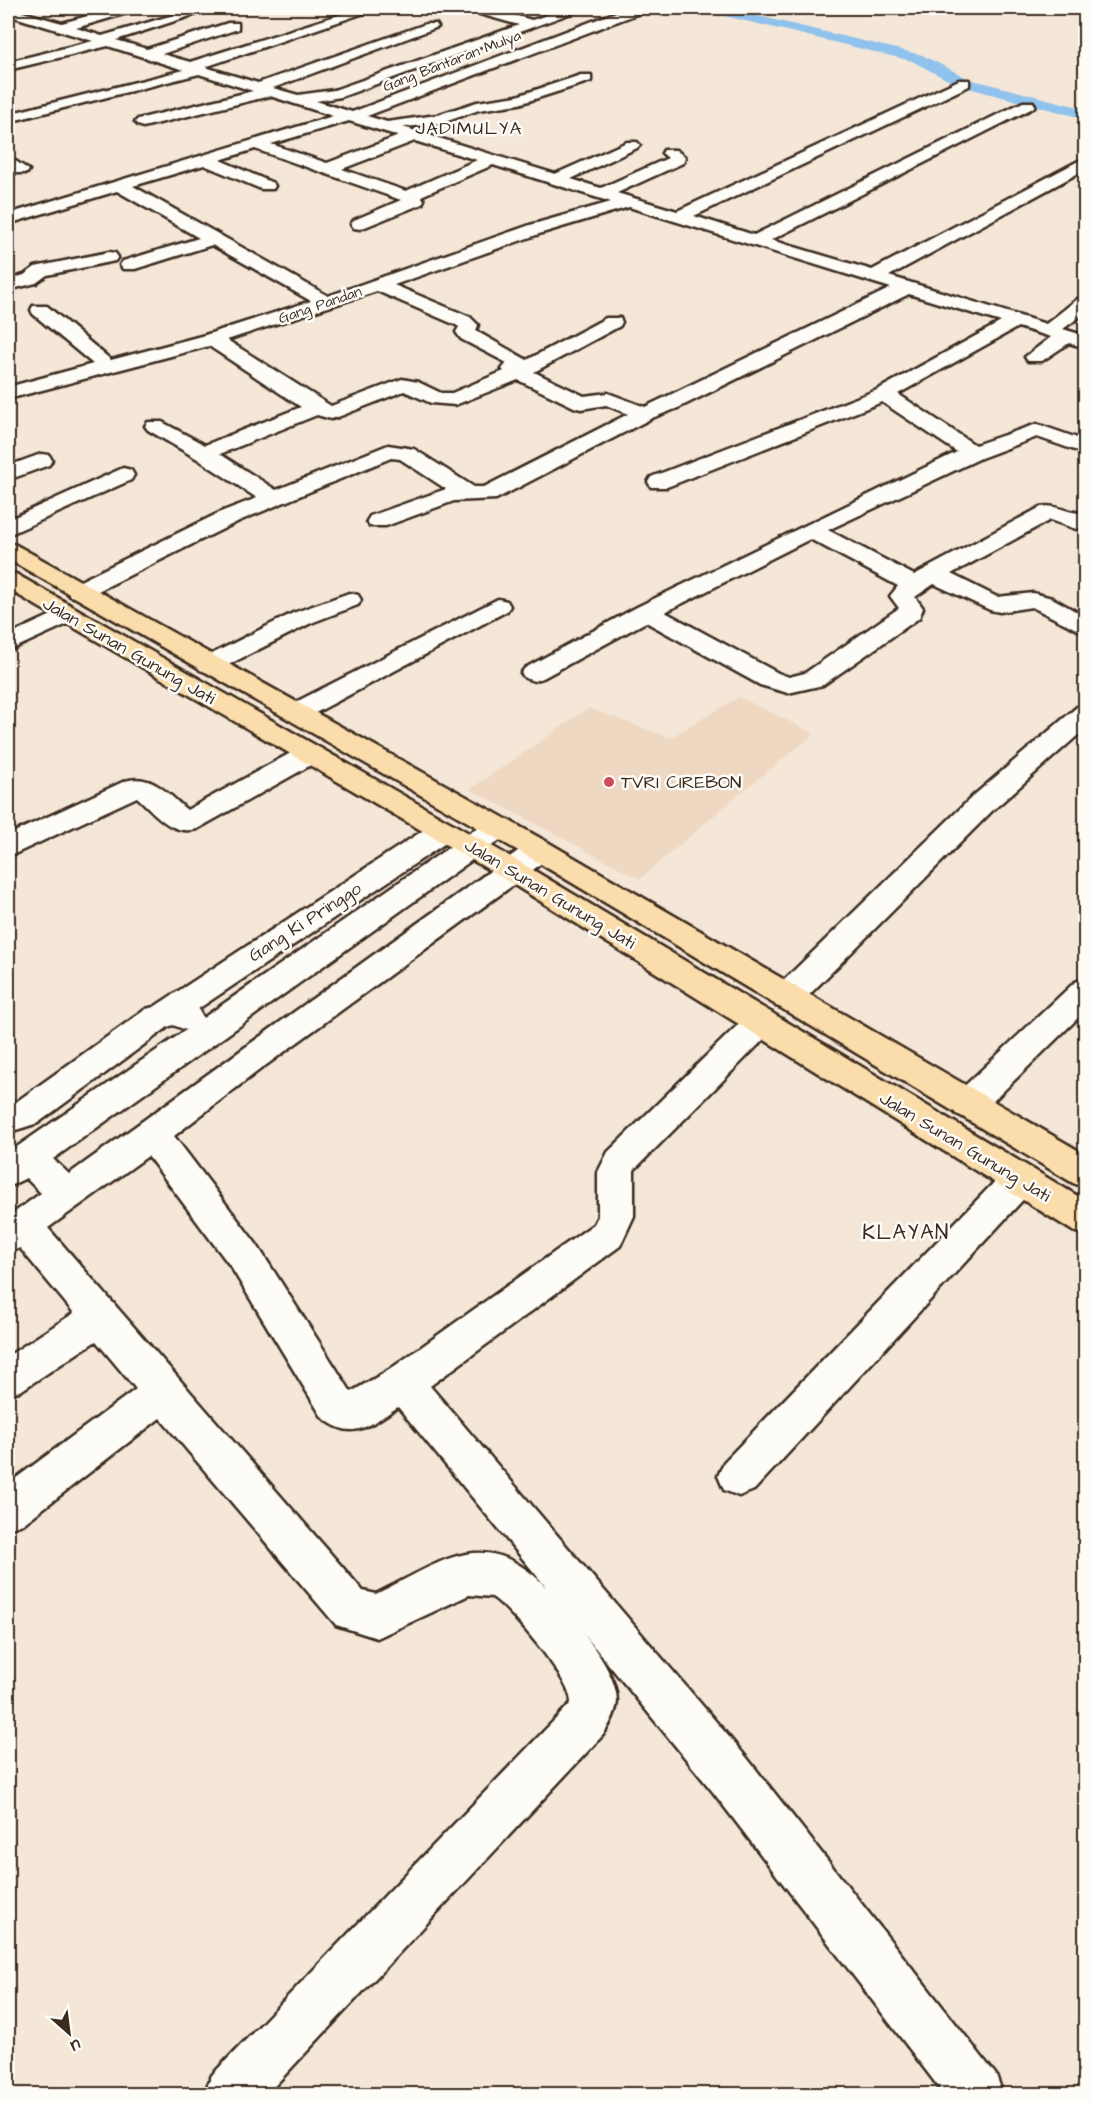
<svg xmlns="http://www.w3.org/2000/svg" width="1093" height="2102" font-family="'Architects Daughter',sans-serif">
	<rect width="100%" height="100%" fill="#f4e7d8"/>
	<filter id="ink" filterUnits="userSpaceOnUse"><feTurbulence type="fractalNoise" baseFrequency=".0167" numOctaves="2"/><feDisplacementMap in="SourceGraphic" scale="12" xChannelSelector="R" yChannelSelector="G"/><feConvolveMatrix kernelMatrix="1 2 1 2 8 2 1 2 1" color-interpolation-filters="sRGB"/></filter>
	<g filter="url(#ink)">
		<path fill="#eed8c2" d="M739 697 815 734 739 794 640 879 470 789 589 708 670 738Z"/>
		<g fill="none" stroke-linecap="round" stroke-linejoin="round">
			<path fill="#8fc2ec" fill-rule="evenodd" d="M702 8H725L922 55 969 79 1086 109V119L957 85 912 61 704 11Z"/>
			<g stroke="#3b2a1e" stroke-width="5">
				<g id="minor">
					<path d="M8 8 62 23 117 8H135L134 11 76 28 102 36 197 8H215L116 40 147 49 228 23H238V29L162 54 190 62 361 8H379L205 67 258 83 426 24H436L438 27 273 88 298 95 334 90 519 25 480 14 479 11 482 8H499L498 11 532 20 568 8H585L341 97 316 101 352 112 627 8H637V14L367 116 387 122 437 115 477 102 517 96 581 75H591V81L519 104 479 110 439 124 403 127 555 174 627 142H637L640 145 637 148 571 179 601 188 668 158 662 153 664 150H676L685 157 683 163 617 193 677 211 959 80H969V86L694 216 754 235 1023 102H1033L1035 105 1033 108 771 240 872 270 1086 157V169L889 276 1046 324 1079 298 1086 297V312L1063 329 1086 336V348L1069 343 1042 361H1028L1025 357 1051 337 1018 327 898 394 975 445 1037 424 1086 441V454L1037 437 981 458 828 530 914 575 1041 507C1057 503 1070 516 1086 512V526L1076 529 1050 520 951 574 997 597 1033 593 1052 598 1086 617V634L1032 607 1000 612 990 610 934 584 915 597 923 608 919 618 823 685 788 693 760 685 646 622 543 678 534 681 525 678 521 673 525 668 637 607 957 452 882 402 667 487H651L648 482 651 477 877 390 1001 322 909 294 678 408 652 418 496 499 454 501 386 526H370L367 521 370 516 446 489 400 459 391 458 239 521 88 596 79 598 70 596 67 591 70 586 223 511 257 498 196 458 148 430 145 426 148 422H162L205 445 301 407 209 346 8 399V387L93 364 33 314 31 310 33 306H47L111 360 205 335 311 301 212 245 135 269H123L120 265 123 261 199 238 117 191 8 224V214L333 116 270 96 143 127 138 125 135 122 138 119 253 91 199 74 8 122V114L184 70 108 46 8 70V62L93 41 8 15ZM349 121 399 136 327 163 271 144ZM415 141 477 160 406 191 342 169ZM255 149 401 200 354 220 351 224 354 228 360 229 422 204 424 200 421 196 493 165 611 202 530 225 328 296 133 186 204 165 261 189H273L275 186 273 183 220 160ZM629 207 891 288 645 407 608 393 584 396 534 372 620 326 622 322 620 318H606L527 360 476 331 478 325 470 317 394 285 542 233ZM377 291 456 325 459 327 456 332 461 339 507 363 502 369 504 371 452 393H441L418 382 402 379 331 406 227 340ZM518 380 574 407 581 409 606 405 628 414 484 487H474L414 449 388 445 276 490 220 454 317 415 331 419 338 417 404 391 431 403 455 405ZM810 539 898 586 890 596 899 608 805 673 789 677 778 673 665 612Z"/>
					<path d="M8 156 29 170 27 173H15L8 168Z"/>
					<path d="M109 252 115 253 118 257 115 261 47 275 36 283 8 290V280L24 275 35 267Z"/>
					<path d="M41 454 49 455 52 460 49 465 8 480V466Z"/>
					<path d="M123 468 131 470 134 475 131 480 8 535V520Z"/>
					<path d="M349 593 358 595 361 600 358 605 311 623 218 670 209 673 200 670 196 665 200 660 293 613Z"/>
					<path d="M498 599 507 601 510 606 507 611 306 718 297 720 288 718 284 712 288 706Z"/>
					<path d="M67 608 76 610 79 615 76 620 8 651V635Z"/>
					<path d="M1086 705V728L992 811 798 1006 787 1009 776 1006 771 997 776 988 972 797 1077 707Z"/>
					<path d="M308 746 318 749 322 755 318 761 197 829C171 836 155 813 137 797L8 857V835L125 781C152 773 168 794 187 810L298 749Z"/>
					<path d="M497 818 507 821 511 828 507 835 53 1159 69 1174 529 843 539 840 549 843 554 850 549 857 523 878 258 1071 174 1136 257 1245 351 1392 389 1370 594 1224 598 1216V1172L608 1152 750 1013 761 1010 772 1013 777 1022 772 1031 634 1170V1216L620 1246 430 1386 747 1758 996 2075 1003 2094H944L713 1792 583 1633C596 1650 616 1677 617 1700 617 1711 609 1726 603 1735L267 2094H204L212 2075 571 1703C573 1682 511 1609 492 1597L469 1595 377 1638 336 1625 160 1418 23 1524 8 1529V1484L136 1389 96 1341 22 1390 8 1395V1356L74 1313 20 1248 8 1253V1217L41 1193 26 1178 8 1187V1153L186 1030 173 1025 168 1027 38 1123 16 1130 8 1129V1101L16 1102 146 1009 154 1007 433 824 443 821 453 824 457 831 453 838 198 1009 203 1018 487 821ZM148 1156 231 1267 322 1417C353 1443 369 1425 398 1407L546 1587C484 1523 441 1563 376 1594L363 1591 48 1228Z"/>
					<path d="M1086 978V1010L980 1114 968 1118 956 1114 951 1104 956 1094 1075 982Z"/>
					<path d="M1019 1165 1032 1170 1037 1180 1032 1190 754 1490 739 1496 724 1490 718 1476 724 1462 1006 1170Z"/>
				</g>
			</g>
			<g stroke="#3b2a1e" stroke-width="5">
				<g id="highway">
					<path d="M8 543 16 545 549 843 1086 1155V1188L1073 1183 529 857 8 559Z"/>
					<path d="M8 572 16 574 523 864 1086 1201V1235L1073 1231 503 878 8 589Z"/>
				</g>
			</g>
			<use href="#minor" fill="#fdfcf7" fill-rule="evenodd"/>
			<use href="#highway" fill="#fbddab" fill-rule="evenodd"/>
		</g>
	</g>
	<circle fill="#d1495b" stroke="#fdfcf7" stroke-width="2" cx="609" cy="782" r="6"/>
	<g text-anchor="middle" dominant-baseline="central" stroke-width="5" stroke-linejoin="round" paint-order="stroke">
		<g font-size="15" fill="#3b2a1e" stroke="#fdfcf7">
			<text transform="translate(452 61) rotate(-21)">Gang Bantaran Mulya</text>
			<text transform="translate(320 305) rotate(-19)">Gang Pandan</text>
		</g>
		<g font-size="18" letter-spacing="1.5" fill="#3b2a1e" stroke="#fdfcf7">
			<text x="469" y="128">JADIMULYA</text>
		</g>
		<g font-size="18" fill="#3b2a1e" stroke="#fdfcf7">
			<text transform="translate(129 651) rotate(30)">Jalan Sunan Gunung Jati</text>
			<text transform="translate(550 894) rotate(31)">Jalan Sunan Gunung Jati</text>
			<text transform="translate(305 922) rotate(-33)">Gang Ki Pringgo</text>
			<text transform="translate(965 1147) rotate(31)">Jalan Sunan Gunung Jati</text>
		</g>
		<g font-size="18" fill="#3b2a1e" stroke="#fdfcf7" text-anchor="start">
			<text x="621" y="782">TVRI CIREBON</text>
		</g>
		<g font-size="21" letter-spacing="1.5" fill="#3b2a1e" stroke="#fdfcf7">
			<text x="906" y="1232">KLAYAN</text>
		</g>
	</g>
	<rect width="1093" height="2102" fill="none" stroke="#fdfcf7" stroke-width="30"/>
	<rect x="15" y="15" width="1063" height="2072" fill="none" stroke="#3b2a1e" stroke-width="2" filter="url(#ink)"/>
	<g transform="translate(69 2033) rotate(152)" stroke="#fdfcf7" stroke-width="4.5" paint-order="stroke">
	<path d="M0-4.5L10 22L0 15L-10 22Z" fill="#3b2a1e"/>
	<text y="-9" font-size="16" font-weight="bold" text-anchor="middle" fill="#3b2a1e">U</text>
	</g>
</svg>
